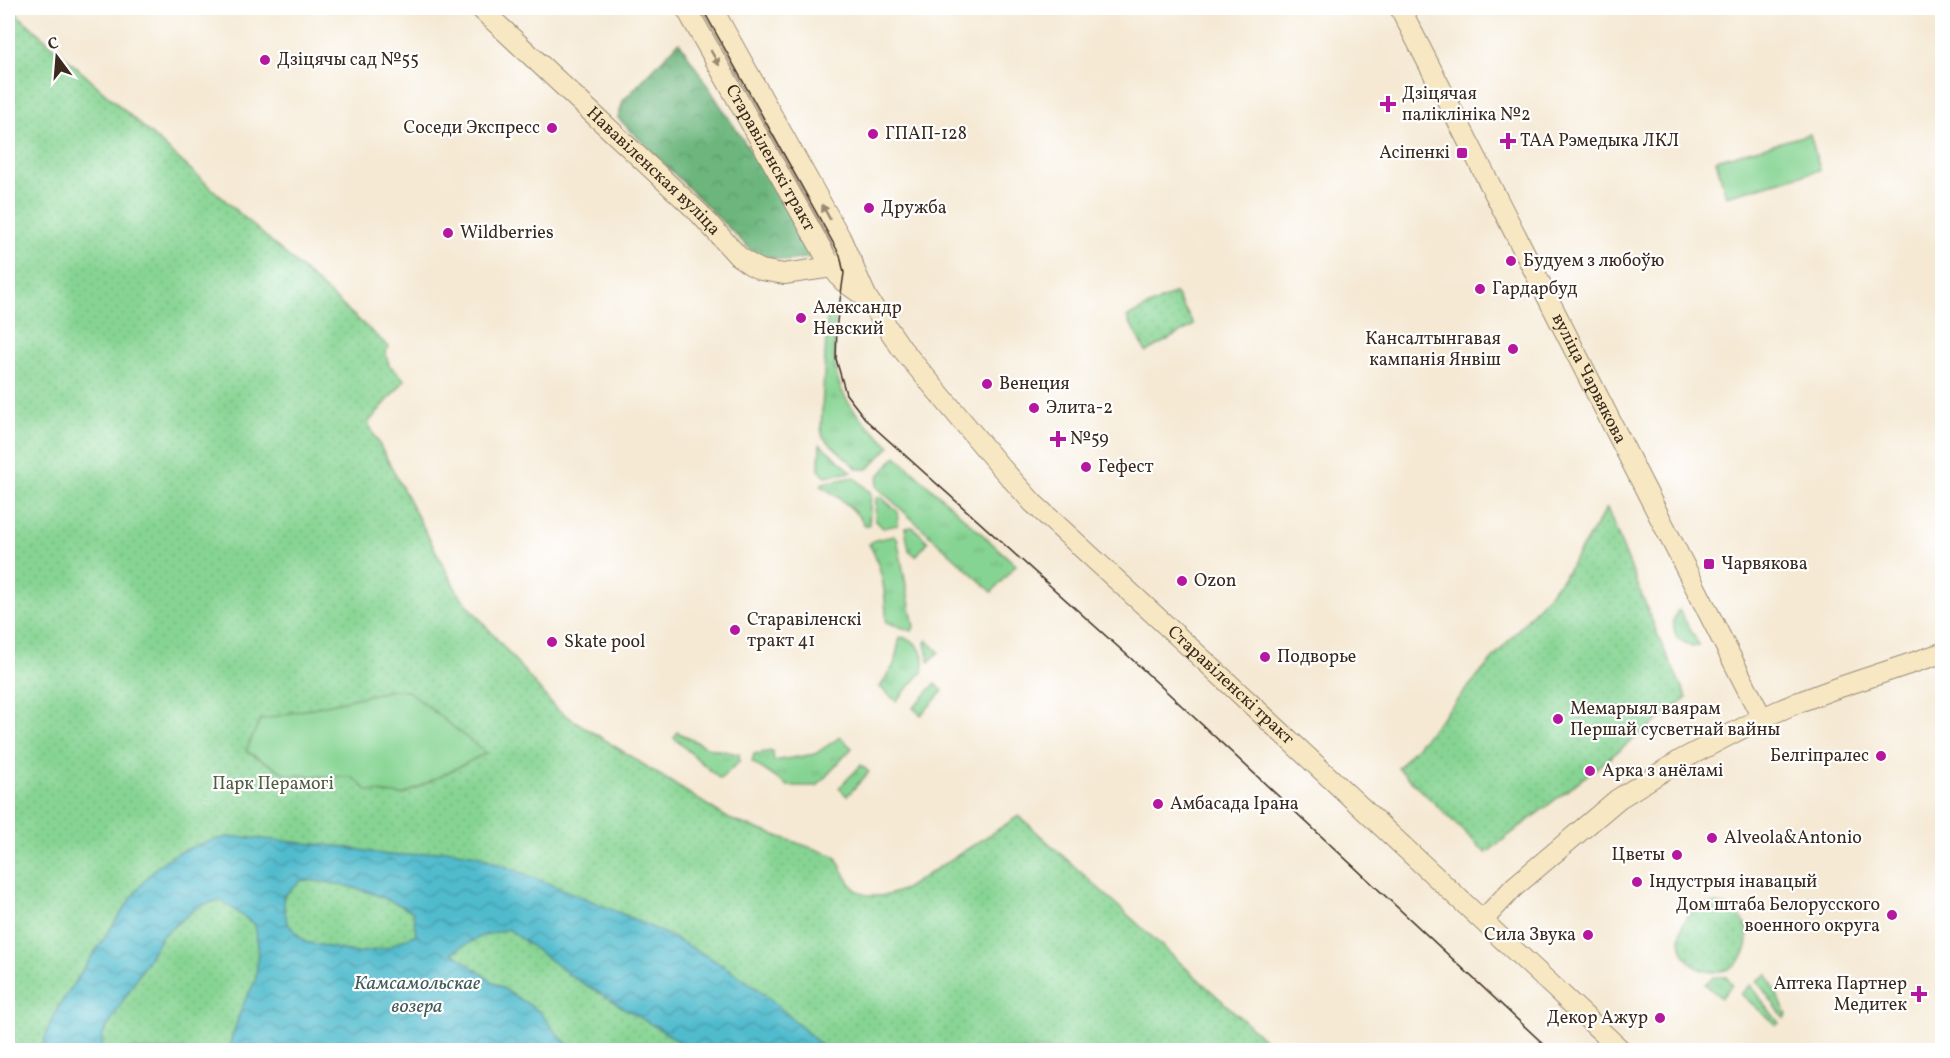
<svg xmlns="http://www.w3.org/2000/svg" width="1950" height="1058" font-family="Vollkorn,serif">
	<defs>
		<pattern id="grass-tufts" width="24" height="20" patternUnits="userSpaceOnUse" patternTransform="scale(1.5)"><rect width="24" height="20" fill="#86d493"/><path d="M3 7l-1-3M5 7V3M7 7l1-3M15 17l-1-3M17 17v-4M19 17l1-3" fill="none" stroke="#75b67e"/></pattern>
		<pattern id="forest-crowns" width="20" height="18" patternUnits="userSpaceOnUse" patternTransform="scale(1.5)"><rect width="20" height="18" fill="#6cb67d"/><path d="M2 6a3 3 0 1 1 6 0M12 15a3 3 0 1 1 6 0" fill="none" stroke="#5a9466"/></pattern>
		<pattern id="park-dots" width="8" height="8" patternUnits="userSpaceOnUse" patternTransform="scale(1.5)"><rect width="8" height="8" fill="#86d493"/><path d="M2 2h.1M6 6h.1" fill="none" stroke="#75b67e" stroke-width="1.8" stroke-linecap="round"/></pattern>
		<pattern id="water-waves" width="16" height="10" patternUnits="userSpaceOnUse" patternTransform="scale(1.5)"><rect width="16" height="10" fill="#50bbcd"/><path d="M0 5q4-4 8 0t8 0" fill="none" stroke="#4498a6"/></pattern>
	</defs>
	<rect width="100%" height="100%" fill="#fff"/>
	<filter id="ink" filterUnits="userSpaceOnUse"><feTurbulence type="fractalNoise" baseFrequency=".0167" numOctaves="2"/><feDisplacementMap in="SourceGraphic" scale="12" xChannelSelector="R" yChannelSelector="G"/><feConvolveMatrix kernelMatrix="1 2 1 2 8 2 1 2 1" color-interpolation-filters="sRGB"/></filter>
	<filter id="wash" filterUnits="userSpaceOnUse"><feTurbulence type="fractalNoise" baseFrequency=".008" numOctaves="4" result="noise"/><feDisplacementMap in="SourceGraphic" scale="24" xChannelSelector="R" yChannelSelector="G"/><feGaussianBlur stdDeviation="1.35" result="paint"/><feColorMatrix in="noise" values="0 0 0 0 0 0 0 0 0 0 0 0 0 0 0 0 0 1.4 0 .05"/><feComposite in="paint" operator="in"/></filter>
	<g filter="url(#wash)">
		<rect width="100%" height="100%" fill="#f5e9d4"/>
		<g fill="url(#grass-tufts)" stroke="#607f58" stroke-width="1.5">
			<path d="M830 313 835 315C831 385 837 399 890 446L868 469H858L823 437 821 428 827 320Z"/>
			<path d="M820 444 852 472 826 476 819 470Z"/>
			<path d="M896 456 1016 565 992 592 877 487 878 477Z"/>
			<path d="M854 477 871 493 869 525H865C854 508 838 496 821 486L823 483Z"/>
			<path d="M880 496 898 512V525L883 528 875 520 876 497Z"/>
			<path d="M913 527 928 542 916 556 909 550 905 528Z"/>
			<path d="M894 536 897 538 914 627 912 631 886 622C886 595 883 567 869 544L875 540Z"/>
			<path d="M1679 610 1699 645 1692 647 1677 638C1673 628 1671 618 1679 610Z"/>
			<path d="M900 637C916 638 928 655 923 671L896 701 880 687 894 665Z"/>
			<path d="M927 640 939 652 929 662 925 643Z"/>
			<path d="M935 684 943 691 921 715 913 708Z"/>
			<path d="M677 732 708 748 739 754V762L720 779 674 738Z"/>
			<path d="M840 737 852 748 817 786H788L752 762 754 754 772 751 774 761 815 754Z"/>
			<path d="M861 765 869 772 847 796 839 788Z"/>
			<path d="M1767 974 1787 1015 1784 1018 1757 981Z"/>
			<path d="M1714 977H1727L1732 985 1721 998 1705 984Z"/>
			<path d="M1750 985 1779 1023 1776 1025 1741 994Z"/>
		</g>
		<path fill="url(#forest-crowns)" stroke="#54704e" stroke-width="1.5" d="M679 42 807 238 813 257 787 261 755 254 618 118 623 101Z"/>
		<g fill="url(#park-dots)" stroke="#607f58" stroke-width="1.5">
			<path d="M8 8H10L389 347 385 352 389 365 405 380 368 423 458 593 556 709 729 819 835 856C840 864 848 883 855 889 870 901 889 896 905 889L1019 816 1276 1050H8Z"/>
			<path d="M1175 293 1194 325 1146 352 1127 317Z"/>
			<path d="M1607 508 1661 643 1687 698 1486 853 1398 768 1563 578Z"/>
			<circle cx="1714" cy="938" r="34"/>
		</g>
		<g fill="#86d493" stroke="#607f58" stroke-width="1.5">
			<path d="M1810 134 1820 170 1726 196 1716 160Z"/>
			<path d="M392 690 408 691 486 753 403 795 368 791 352 777 288 775 246 751 260 720Z"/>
		</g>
		<path fill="url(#water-waves)" stroke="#467276" stroke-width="1.5" fill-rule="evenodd" d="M229 837H242L345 847 387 855H411L446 850 477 855C565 891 656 922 736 974 769 995 798 1025 827 1050H685L674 1038 574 978 508 929 482 936 452 952 496 984 539 1011 559 1036 575 1050H226L229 1046 242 1007 256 979 258 947 255 925 220 900 199 906 162 936 103 1034 101 1050H41L51 1021 59 1006C83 970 106 934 131 899 141 885 150 871 164 861 184 848 206 841 229 837ZM302 880C344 882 376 892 413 912L416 934 386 948 358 953 305 942 287 923 283 897Z"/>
	</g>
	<g filter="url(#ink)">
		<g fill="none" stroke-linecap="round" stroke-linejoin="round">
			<g stroke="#988a79" stroke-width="22">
				<g id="secondary">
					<path id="s1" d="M480 8 699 213 738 256 751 265 761 270 784 274 853 264"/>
					<path id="s2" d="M686 8 831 266 843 281 867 298"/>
					<path id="s3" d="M712 8 840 237 867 298 902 349 999 465 1033 503 1208 664 1621 1050"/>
					<path id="s4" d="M1400 8 1762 718"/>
					<path d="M1483 920 1514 887 1618 799 1681 760 1762 718 1799 702 1834 689 1942 653"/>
				</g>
			</g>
			<use href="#secondary" stroke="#f7e8c3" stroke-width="20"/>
			<path stroke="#3b2a1e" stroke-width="1.5" d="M702 8 840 255 844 273 837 321 836 359 846 394 867 421 1136 663 1550 1050"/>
		</g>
		<defs><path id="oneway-solid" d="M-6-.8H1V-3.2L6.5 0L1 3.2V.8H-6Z" transform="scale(1.5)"/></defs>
		<g fill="#998970">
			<use href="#oneway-solid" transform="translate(715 58) rotate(60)"/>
			<use href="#oneway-solid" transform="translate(826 212) rotate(-119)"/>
		</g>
	</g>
	<g fill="#b5179e" stroke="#fff" stroke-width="2">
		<circle cx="265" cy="60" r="6"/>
		<path d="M1385 95h6v6h6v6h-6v6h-6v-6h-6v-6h6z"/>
		<circle cx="552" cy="128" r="6"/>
		<circle cx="873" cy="134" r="6"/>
		<path d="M1505 132h6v6h6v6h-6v6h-6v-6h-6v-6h6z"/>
		<rect x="1456" y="147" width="12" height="12" rx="3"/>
		<circle cx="869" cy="208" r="6"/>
		<circle cx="448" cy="233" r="6"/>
		<circle cx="1511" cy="261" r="6"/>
		<circle cx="1480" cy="289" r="6"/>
		<circle cx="801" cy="318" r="6"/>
		<circle cx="1513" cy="349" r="6"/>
		<circle cx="987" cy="384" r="6"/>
		<circle cx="1034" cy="408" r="6"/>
		<path d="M1055 430h6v6h6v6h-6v6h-6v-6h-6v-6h6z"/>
		<circle cx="1086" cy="467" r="6"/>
		<rect x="1703" y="558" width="12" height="12" rx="3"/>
		<circle cx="1182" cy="581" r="6"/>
		<circle cx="735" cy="630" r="6"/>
		<circle cx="552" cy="642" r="6"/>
		<circle cx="1265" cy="657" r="6"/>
		<circle cx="1558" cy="719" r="6"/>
		<circle cx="1881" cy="756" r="6"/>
		<circle cx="1590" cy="771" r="6"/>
		<circle cx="1158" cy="804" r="6"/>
		<circle cx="1712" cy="838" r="6"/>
		<circle cx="1677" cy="855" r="6"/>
		<circle cx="1637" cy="882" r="6"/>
		<circle cx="1892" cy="915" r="6"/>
		<circle cx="1588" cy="935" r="6"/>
		<path d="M1916 985h6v6h6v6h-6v6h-6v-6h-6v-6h6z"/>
		<circle cx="1660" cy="1018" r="6"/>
	</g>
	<g text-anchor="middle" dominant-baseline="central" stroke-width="4.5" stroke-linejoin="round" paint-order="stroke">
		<g font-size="18" fill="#3b2a1e" stroke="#fff" text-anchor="start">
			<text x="277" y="60">Дзіцячы сад №55</text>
			<text x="1402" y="94">Дзіцячая<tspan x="1402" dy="21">паліклініка №2</tspan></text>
			<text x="540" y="128" text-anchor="end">Соседи Экспресс</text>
			<text x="885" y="134">ГПАП-128</text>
			<text x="1520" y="141">ТАА Рэмедыка ЛКЛ</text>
			<text x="1450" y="153" text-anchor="end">Асіпенкі</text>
			<text x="881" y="208">Дружба</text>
			<text x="460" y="233">Wildberries</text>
			<text x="1523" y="261">Будуем з любоўю</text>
			<text x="1492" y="289">Гардарбуд</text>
			<text x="813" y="308">Александр<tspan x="813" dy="21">Невский</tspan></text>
			<text x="1501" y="339" text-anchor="end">Кансалтынгавая<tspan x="1501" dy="21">кампанія Янвіш</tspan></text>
			<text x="999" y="384">Венеция</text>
			<text x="1046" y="408">Элита-2</text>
			<text x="1070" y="439">№59</text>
			<text x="1098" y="467">Гефест</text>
			<text x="1721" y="564">Чарвякова</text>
			<text x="1194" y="581">Ozon</text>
			<text x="747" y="620">Старавіленскі<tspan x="747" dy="21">тракт 41</tspan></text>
			<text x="564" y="642">Skate pool</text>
			<text x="1277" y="657">Подворье</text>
			<text x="1570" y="709">Мемарыял ваярам<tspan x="1570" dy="21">Першай сусветнай вайны</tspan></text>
			<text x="1869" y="756" text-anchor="end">Белгіпралес</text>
			<text x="1602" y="771">Арка з анёламі</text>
			<text x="1170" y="804">Амбасада Ірана</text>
			<text x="1724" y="838">Alveola&amp;Antonio</text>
			<text x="1665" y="855" text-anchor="end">Цветы</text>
			<text x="1649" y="882">Індустрыя інавацый</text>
			<text x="1880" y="905" text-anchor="end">Дом штаба Белорусского<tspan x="1880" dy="21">военного округа</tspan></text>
			<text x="1576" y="935" text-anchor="end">Сила Звука</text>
			<text x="1907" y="984" text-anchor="end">Аптека Партнер<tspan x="1907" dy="21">Медитек</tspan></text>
			<text x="1648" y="1018" text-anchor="end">Декор Ажур</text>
		</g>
		<g font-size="18" fill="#3b2a1e" stroke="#fff">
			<text stroke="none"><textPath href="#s2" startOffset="172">Старавіленскі тракт</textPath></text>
			<text stroke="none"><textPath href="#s1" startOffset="238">Нававіленская вуліца</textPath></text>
			<text stroke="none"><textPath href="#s4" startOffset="416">вуліца Чарвякова</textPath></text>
			<text stroke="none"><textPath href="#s3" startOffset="862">Старавіленскі тракт</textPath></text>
		</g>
		<g font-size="18" fill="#525d41" stroke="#fff">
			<text x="273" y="784">Парк Перамогі</text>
		</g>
		<g font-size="20" font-style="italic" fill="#425d5b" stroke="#fff">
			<text x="417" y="984">Камсамольскае<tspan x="417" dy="23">возера</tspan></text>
		</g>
	</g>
	<rect width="1950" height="1058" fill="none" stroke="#fff" stroke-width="30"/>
	<g transform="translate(57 57) rotate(344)" stroke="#ffffff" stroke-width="4.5" paint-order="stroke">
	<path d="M0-4.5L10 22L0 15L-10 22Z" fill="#3b2a1e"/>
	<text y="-9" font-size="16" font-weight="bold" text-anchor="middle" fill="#3b2a1e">С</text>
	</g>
</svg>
